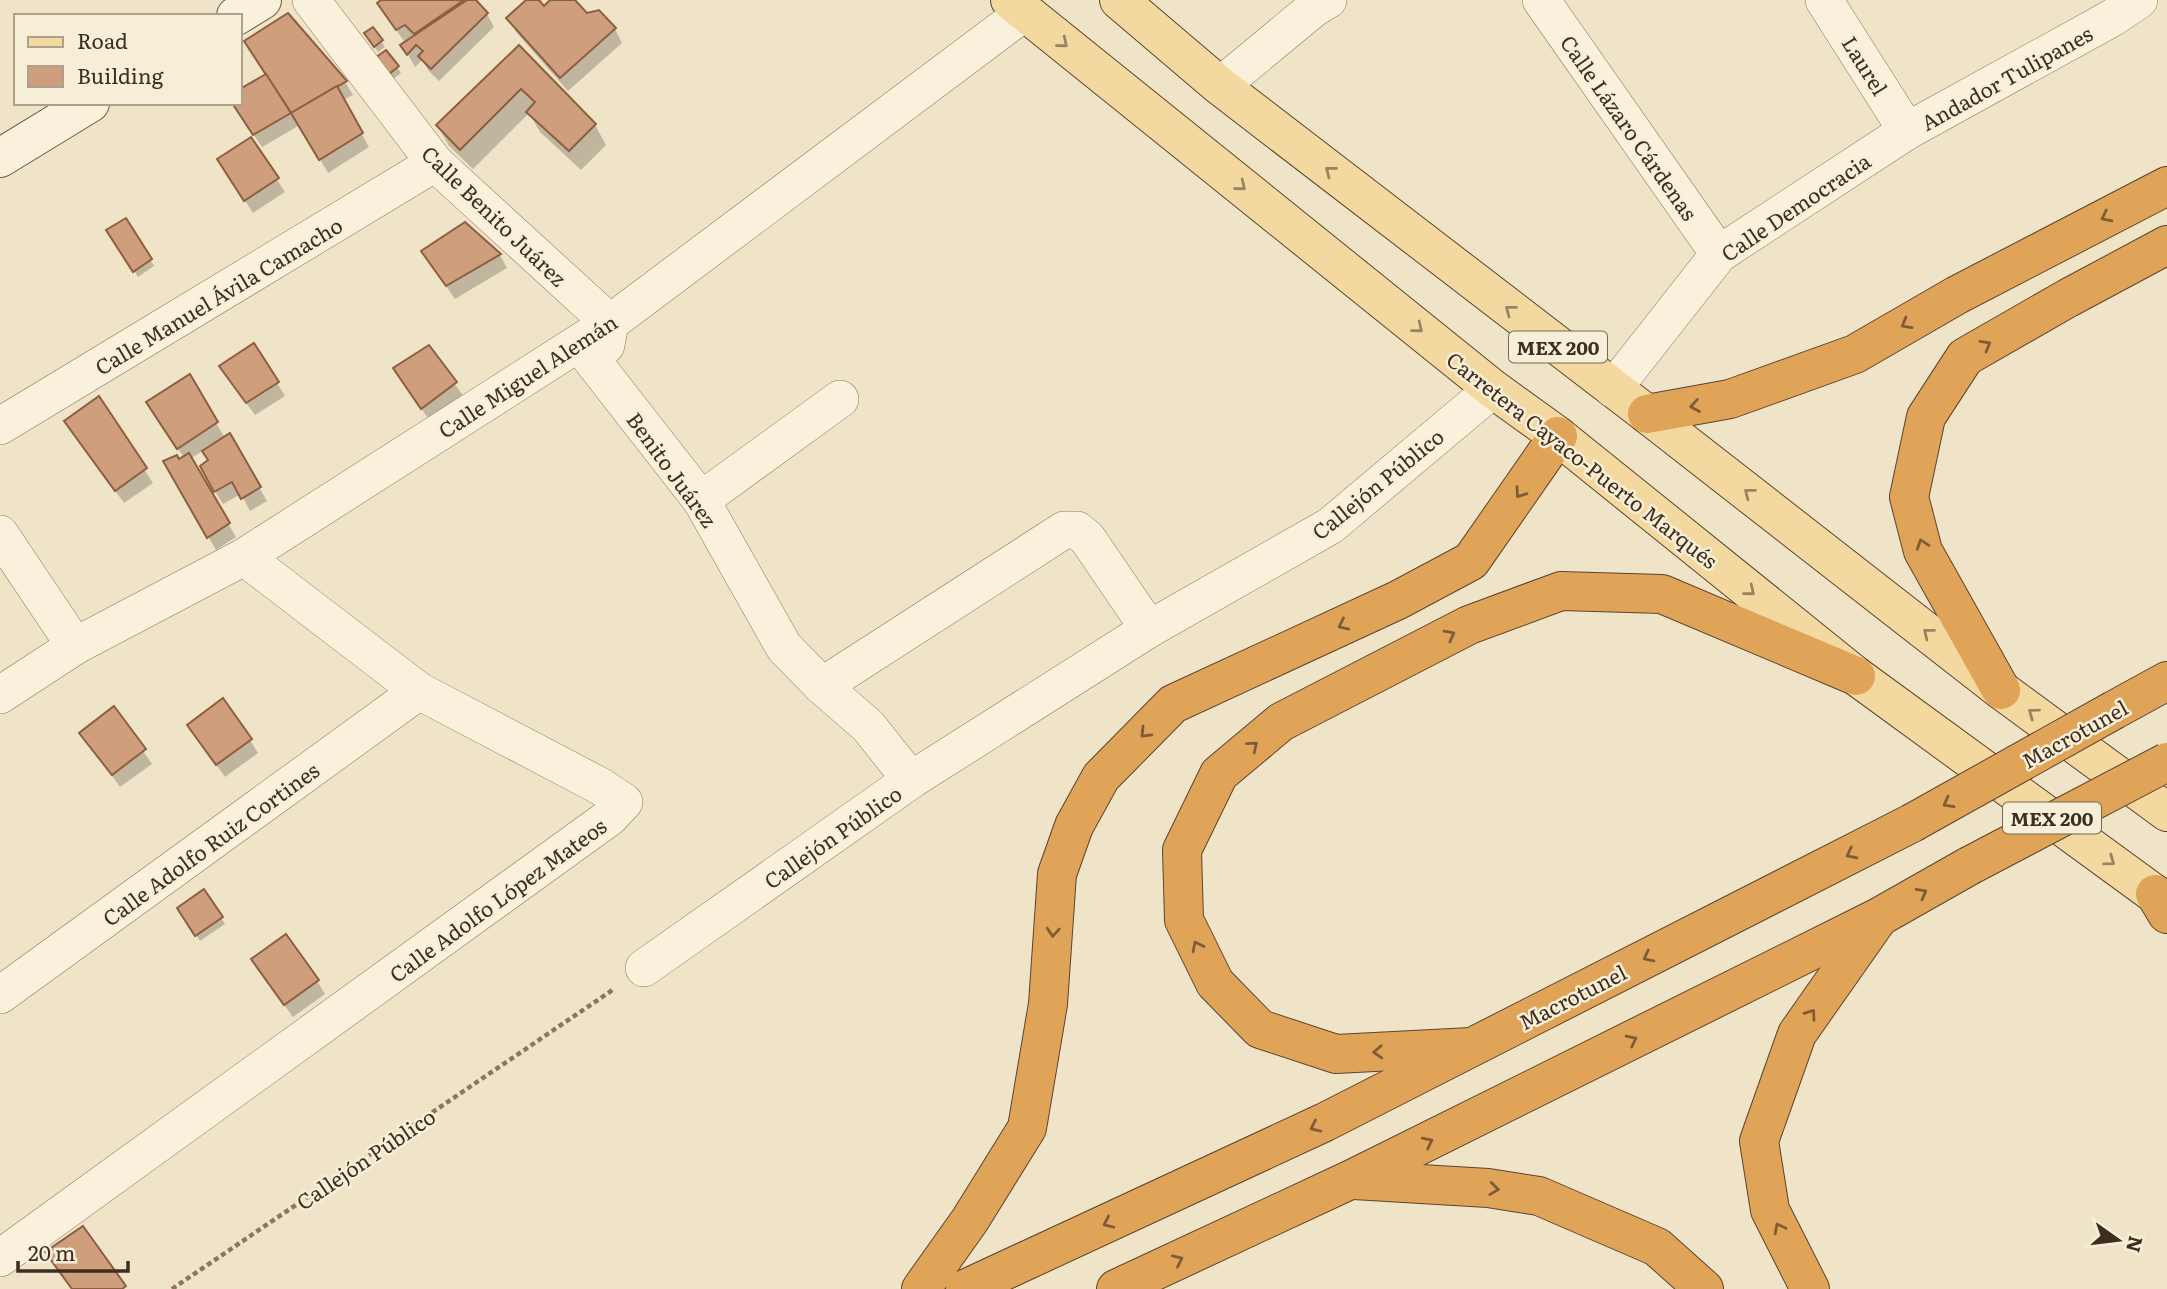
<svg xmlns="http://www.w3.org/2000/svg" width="2167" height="1289" font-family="Literata,serif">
	<rect width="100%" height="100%" fill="#f0e4c8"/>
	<g fill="#0003">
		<path d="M384 0H462L464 4 474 0 487 14 494 27 439 81 428 70 422 60 415 67 403 46 406 44 387 17Z"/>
		<path d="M529 0H536L544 8 553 0H573L586 15 599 12 615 29 622 43 568 91 516 32 509 18Z"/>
		<path d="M287 15 345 82 353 95 343 100 369 147 328 173 300 125 262 147 237 110 240 91 268 75Z"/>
		<path d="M370 40 381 41 385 47 378 52Z"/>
		<path d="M519 48 595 125 606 145 581 170 540 132 529 113 473 169 449 146 438 126Z"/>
		<path d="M381 65 397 67 401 73 393 79Z"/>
		<path d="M251 139 285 192 253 213 227 173Z"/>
		<path d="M126 221 154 266 138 277 109 230Z"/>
		<path d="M465 224 500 255 507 268 455 299 431 264Z"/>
		<path d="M429 348 464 397 430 421 403 382Z"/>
		<path d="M189 377 225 438 229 435 267 501 250 511 241 494 223 504 215 491 210 461 204 450 190 459 236 537 216 550 165 462 179 461 184 458 156 415Z"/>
		<path d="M229 380 277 383 285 396 255 415Z"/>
		<path d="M99 398 153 483 124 503 74 434Z"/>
		<path d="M114 709 152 764 120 787 82 733Z"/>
		<path d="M189 725 250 740 258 753 225 777Z"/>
		<path d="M204 891 225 924 200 941 179 909Z"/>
		<path d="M261 973 317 981 325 994 293 1017Z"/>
	</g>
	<g fill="#cf9f7d" stroke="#8d5f41" stroke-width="2">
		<path d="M381 0H464L414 34 405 25 396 30 377 3Z"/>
		<path d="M467 0H476L488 13 431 69 418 56 423 51 416 45 407 55 400 45Z"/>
		<path d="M526 0H539L544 6 550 0H575L587 13 599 10 616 28 560 78 506 18Z"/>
		<path d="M288 13 347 81 291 113 244 41Z"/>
		<path d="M373 27 383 40 374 47 364 33Z"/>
		<path d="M519 45 596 124 569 151 526 112 535 102 521 89 460 150 436 125Z"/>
		<path d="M386 50 399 66 389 74 375 58Z"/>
		<path d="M266 74 291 113 253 135 232 103H240V89Z"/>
		<path d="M337 86 363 133 319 160 291 113Z"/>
		<path d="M251 137 279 178 244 201 217 159Z"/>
		<path d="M126 218 152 259 133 272 106 230Z"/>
		<path d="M465 222 501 254 446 286 421 251Z"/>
		<path d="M254 343 279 382 246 403 219 366Z"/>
		<path d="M429 345 457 382 421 409 393 368Z"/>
		<path d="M190 374 218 422 177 449 146 402Z"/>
		<path d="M99 396 147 468 115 491 64 421Z"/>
		<path d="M230 433 261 487 241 499 232 482 214 492 200 466 208 460 202 451Z"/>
		<path d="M189 453 230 523 207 538 163 461 177 455 179 459Z"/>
		<path d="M223 698 252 739 216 765 187 725Z"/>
		<path d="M114 706 146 749 112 775 79 733Z"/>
		<path d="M204 889 223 917 195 936 177 908Z"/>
		<path d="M286 934 319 980 284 1005 251 959Z"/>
		<path d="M83 1226 126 1286 122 1289H72L45 1252Z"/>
	</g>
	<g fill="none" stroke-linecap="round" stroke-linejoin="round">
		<g stroke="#8d765c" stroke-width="38">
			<g id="street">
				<path d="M311 0 435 163 610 323 606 345 591 359 701 500 784 647 822 686 868 726 911 780"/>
				<path d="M1541 0 1719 254"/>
				<path d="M1824 0 1907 131"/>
				<path d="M1220 86 1313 9 1328 0"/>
				<path d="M1613 389 1719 254 1907 131 2112 18 2139 0"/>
				<path d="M0 426 435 163"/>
				<path d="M701 500 840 399"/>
				<path d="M0 534 75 646"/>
				<path d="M822 686 1064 530H1077L1087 538 1149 629"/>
				<path d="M0 695 75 646 244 557 610 323 1025 12"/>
				<path d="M644 968 911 780 1149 629 1330 526 1493 389"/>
				<path d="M0 995 419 691"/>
				<path d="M0 1258 610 817 624 802 600 786 419 691 244 557"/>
			</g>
		</g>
		<g stroke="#6f573f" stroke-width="40">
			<g id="secondary">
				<path d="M236 16 262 0"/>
				<path d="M0 158 90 103"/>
			</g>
		</g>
		<g stroke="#5b4430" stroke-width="40">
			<g id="primary">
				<path d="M1010 0 1493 389 1558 436 1856 676 2167 903"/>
				<path d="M1119 0 1220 86 1647 414 2001 690 2167 812"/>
			</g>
		</g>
		<g stroke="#5b4430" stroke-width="40">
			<g id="highway">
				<path d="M1647 414 1730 399 1855 354 1957 295 2167 186"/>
				<path d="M2001 690 1923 551 1909 497 1926 417 1965 357 2068 298 2167 245"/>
				<path d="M2114 710 2167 681"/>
				<path d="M2155 894 2167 914"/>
				<path d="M1471 1047 1336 1054 1260 1029 1215 983 1184 920 1182 850 1219 774 1281 722 1469 625 1561 591 1662 594 1856 676"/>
				<path d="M1354 1180 1488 1188 1539 1196 1657 1247 1704 1289"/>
				<path d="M921 1289 970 1220 1027 1128 1048 1004 1057 874 1074 826 1101 777 1173 704 1398 600 1471 561 1558 436"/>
				<path d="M965 1289 1325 1122 1912 823"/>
				<path d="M1116 1289 1352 1179 1879 917 1969 866"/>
				<path d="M1810 1289 1770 1210 1759 1141 1797 1034 1877 920"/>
			</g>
		</g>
		<path stroke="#8d765c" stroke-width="4.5" stroke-dasharray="5 3.5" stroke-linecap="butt" d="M172 1289 614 989"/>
		<use href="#street" stroke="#faf1dc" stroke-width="37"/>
		<use href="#secondary" stroke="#faf1dc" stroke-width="38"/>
		<use href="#primary" stroke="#f3d9a0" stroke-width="38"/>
		<use href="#highway" stroke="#e0a458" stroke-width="38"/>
		<g stroke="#5b4430" stroke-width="40" stroke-linecap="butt">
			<g id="highway-bridge">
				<path d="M1912 823 2114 710"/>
				<path d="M1969 866 2167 762"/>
			</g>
		</g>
		<use href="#highway-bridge" stroke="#e0a458" stroke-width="38"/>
	</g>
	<defs><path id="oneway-chevron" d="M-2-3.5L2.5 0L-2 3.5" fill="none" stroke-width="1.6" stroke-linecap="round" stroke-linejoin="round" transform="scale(1.75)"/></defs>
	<g stroke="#988460">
		<use href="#oneway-chevron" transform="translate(1063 43) rotate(39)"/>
		<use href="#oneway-chevron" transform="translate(1330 171) rotate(-142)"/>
		<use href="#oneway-chevron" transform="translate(1241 186) rotate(39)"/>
		<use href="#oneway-chevron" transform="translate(1510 310) rotate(-142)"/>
		<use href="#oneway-chevron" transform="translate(1418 328) rotate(39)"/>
		<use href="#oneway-chevron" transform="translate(1749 493) rotate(-142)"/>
		<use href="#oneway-chevron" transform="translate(1750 591) rotate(39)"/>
		<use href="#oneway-chevron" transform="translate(1928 633) rotate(-142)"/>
		<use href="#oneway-chevron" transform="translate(2033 713) rotate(-144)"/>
		<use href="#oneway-chevron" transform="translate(2110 861) rotate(36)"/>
	</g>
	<g stroke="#7e5d36">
		<use href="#oneway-chevron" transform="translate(2106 217) rotate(153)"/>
		<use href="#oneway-chevron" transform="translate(1906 324) rotate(150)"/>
		<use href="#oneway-chevron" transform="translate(1986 345) rotate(-30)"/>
		<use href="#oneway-chevron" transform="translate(1695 406) rotate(170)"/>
		<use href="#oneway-chevron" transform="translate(1520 493) rotate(125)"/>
		<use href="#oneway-chevron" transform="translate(1922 544) rotate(-108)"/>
		<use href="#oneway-chevron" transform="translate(1343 625) rotate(155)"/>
		<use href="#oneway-chevron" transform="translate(1450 635) rotate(-28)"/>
		<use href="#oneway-chevron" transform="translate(1145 733) rotate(135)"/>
		<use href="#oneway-chevron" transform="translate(1253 746) rotate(-40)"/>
		<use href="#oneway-chevron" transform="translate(1948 803) rotate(151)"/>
		<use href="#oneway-chevron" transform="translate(1851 854) rotate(153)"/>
		<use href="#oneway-chevron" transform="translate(1922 893) rotate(-29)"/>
		<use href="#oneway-chevron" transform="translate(1053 932) rotate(94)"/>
		<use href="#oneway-chevron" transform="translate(1197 946) rotate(-116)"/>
		<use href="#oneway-chevron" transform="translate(1648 957) rotate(153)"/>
		<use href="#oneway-chevron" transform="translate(1811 1014) rotate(-55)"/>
		<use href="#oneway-chevron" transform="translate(1632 1040) rotate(-27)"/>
		<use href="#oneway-chevron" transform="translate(1378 1052) rotate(177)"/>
		<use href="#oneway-chevron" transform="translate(1315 1127) rotate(155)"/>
		<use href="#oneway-chevron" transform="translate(1428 1142) rotate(-27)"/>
		<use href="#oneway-chevron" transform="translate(1494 1189) rotate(7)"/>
		<use href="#oneway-chevron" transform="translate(1108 1223) rotate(155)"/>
		<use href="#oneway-chevron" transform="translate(1779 1228) rotate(-117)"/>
		<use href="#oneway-chevron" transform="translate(1178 1260) rotate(-25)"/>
	</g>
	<g text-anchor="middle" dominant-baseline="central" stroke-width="5" stroke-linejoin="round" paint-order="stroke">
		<g fill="#f7eed8" stroke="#756857" stroke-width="2">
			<rect x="1509" y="331.5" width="98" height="31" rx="5"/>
			<rect x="2003" y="802.5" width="98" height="31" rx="5"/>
		</g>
		<g font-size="19" font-weight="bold" fill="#3d2e20">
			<text x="1558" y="347">MEX 200</text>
			<text x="2052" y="818">MEX 200</text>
		</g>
		<g font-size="21" fill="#3d2e20" stroke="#f7eed8">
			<text transform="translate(1866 65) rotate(58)">Laurel</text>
			<text transform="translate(2006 77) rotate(-29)">Andador Tulipanes</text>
			<text transform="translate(1630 127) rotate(55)">Calle Lázaro Cárdenas</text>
			<text transform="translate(1795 206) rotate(-34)">Calle Democracia</text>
			<text transform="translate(495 215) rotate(44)">Calle Benito Juárez</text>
			<text transform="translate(218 295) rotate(-31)">Calle Manuel Ávila Camacho</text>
			<text transform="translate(527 375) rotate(-33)">Calle Miguel Alemán</text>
			<text transform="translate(1583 459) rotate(38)">Carretera Cayaco-Puerto Marqués</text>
			<text transform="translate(673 469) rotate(54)">Benito Juárez</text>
			<text transform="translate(1377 483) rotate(-39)">Callejón Público</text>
			<text transform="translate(2074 733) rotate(-29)">Macrotunel</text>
			<text transform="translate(832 836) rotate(-35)">Callejón Público</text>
			<text transform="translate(210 843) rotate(-36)">Calle Adolfo Ruiz Cortines</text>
			<text transform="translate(497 899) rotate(-36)">Calle Adolfo López Mateos</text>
			<text transform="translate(1572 996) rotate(-27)">Macrotunel</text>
			<text transform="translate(365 1158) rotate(-34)">Callejón Público</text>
		</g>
	</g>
	<rect x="14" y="14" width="228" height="91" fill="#f7eed8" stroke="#ada18e" stroke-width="2"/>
	<rect x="28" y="37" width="35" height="10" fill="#f3d9a0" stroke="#ada18e" stroke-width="2"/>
	<text x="77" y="49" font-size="21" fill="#3d2e20">Road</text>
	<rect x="28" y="66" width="35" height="21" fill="#cf9f7d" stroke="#ada18e" stroke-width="2"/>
	<text x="77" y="84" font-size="21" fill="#3d2e20">Building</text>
	<g transform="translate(2118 1240) rotate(104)" stroke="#f7eed8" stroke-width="5" paint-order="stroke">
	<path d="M0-5L12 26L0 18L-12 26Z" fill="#3d2e20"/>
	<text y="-10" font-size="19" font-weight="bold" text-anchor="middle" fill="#3d2e20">N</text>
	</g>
	<path d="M18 1261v10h110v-10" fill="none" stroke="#3d2e20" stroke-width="3.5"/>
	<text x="28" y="1261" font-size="21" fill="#3d2e20" stroke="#f7eed8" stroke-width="5" paint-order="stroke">20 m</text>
</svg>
